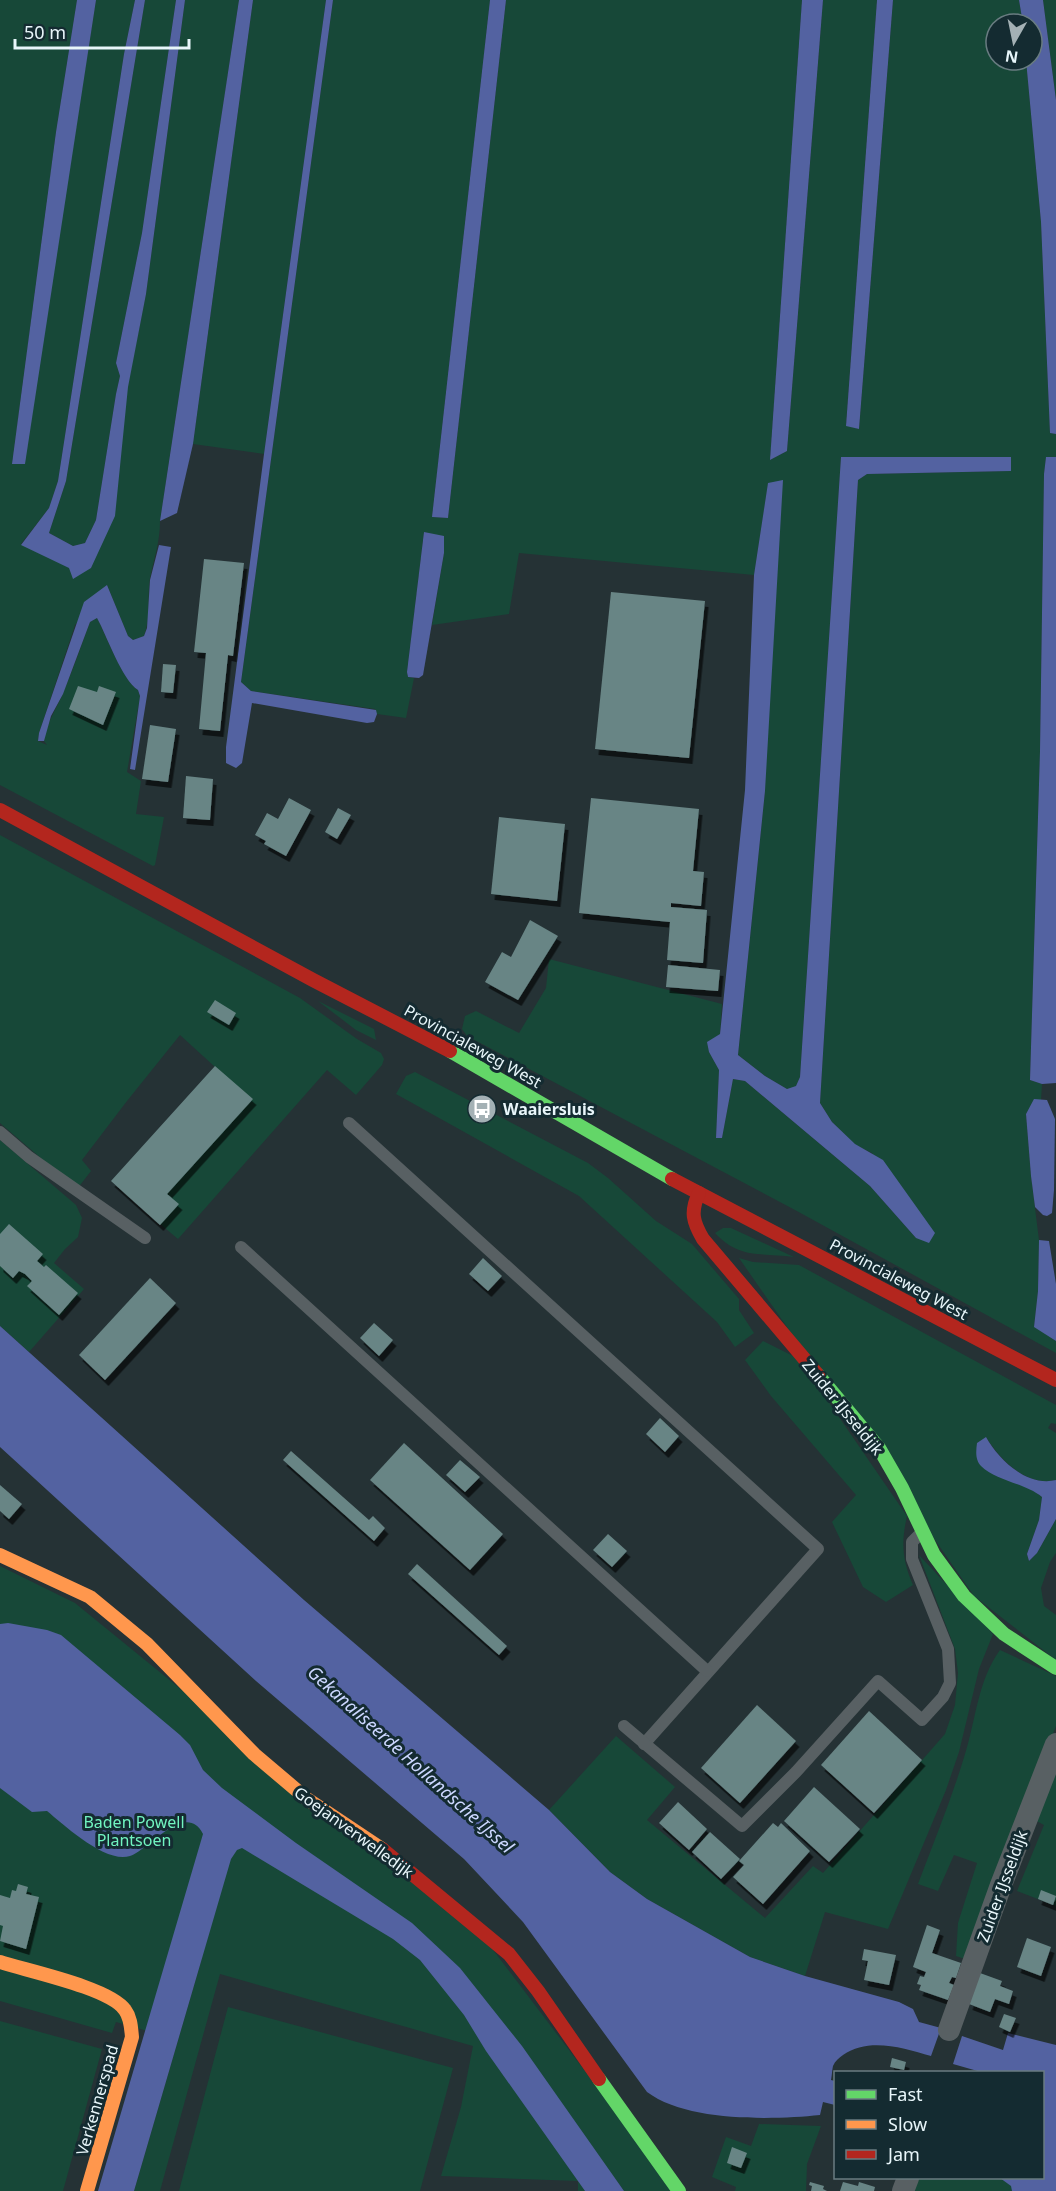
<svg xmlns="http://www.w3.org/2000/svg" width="1056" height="2191" font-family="'Noto Sans',sans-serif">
	<defs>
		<filter id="shadow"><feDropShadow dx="3.5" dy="6" stdDeviation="0" flood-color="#0009"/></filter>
	</defs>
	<rect width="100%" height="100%" fill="#253235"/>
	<g fill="#174838">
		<path d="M0 0H77L56 132 12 464H23L96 0H135L124 54 58 481 49 508 21 544 91 568 146 294 185 0H239L160 521C160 542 154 558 150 578 147 597 151 618 144 636L133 640 128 636 107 585 75 625 39 733 38 741 47 745 44 741C46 723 56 710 63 693 73 670 81 646 90 622L97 618C106 635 123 681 138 690L140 697 127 772 141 781 136 814 164 817 155 865 153 866 0 785Z"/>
		<path d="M145 0H176L142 233 116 363 120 376 116 394 96 520 85 543 73 546 49 533 66 481Z"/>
		<path d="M253 0H326L264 454 193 444Z"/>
		<path d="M333 0H490L432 517 448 518 506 0H802L770 460 787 451 823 0H877L846 425 859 429 893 0H1019L1023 24H996V60H1026L1041 222 1050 433 1056 434V457L1046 458 1044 474 1040 751 1030 1080 1042 1084 1041 1100H1034L1026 1114 1031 1176 1039 1240 1038 1291 1034 1326 1056 1341V1353L795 1210 467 1036 462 1029 465 1016 476 1011 519 1033 546 988 549 959 722 1004 720 1034 709 1052 719 1070 716 1138H722L733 1079 745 1081 870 1186 916 1238 872 1153 855 1145 832 1122 820 1103 858 480 867 474 1010 471 1011 457H841L800 1077 796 1087 787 1089 765 1076 738 1055 765 791 768 484 754 575 519 553 509 614 432 625 444 553V537L424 532 407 672 408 677 414 678 406 718 377 714 375 709 251 691 241 682Z"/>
		<path d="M1043 0H1056V100Z"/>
		<path d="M0 835 300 998 357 1039 381 1053 384 1059 382 1065 356 1095 327 1070 178 1239 146 1212 249 1098 180 1035 127 1101 82 1160 91 1171 77 1189 0 1123Z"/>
		<path d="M318 1001 374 1029 376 1040 356 1030Z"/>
		<path d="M415 1072 588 1163 608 1178 656 1221 692 1244 739 1299V1310L754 1333 735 1347 717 1322 579 1196 396 1094 406 1076Z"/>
		<path d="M0 1140 76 1205 82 1218 78 1237 65 1249 54 1263 84 1289 29 1352 0 1326Z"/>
		<path d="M723 1228H731L794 1257C761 1252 740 1260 715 1233Z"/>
		<path d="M739 1258 753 1262 799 1265 1056 1405V1424L1051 1423 1048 1428 1056 1433V1480C1027 1487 1000 1460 986 1437L994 1474 1032 1489 1042 1497 1039 1520 1027 1554 1029 1561 1037 1553 1056 1519V1553L1050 1562 1041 1588 1044 1606 1056 1615V1660L974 1596Z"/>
		<path d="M763 1341 799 1359 907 1516C901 1543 902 1559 913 1585L886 1602 863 1587 832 1522 856 1495 771 1396 745 1360Z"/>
		<path d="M919 1555 993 1634 979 1669 959 1752 946 1790 888 1929 825 1912 805 1976 750 1957 647 1899 610 1872 549 1810 616 1736 675 1787 647 1820 765 1918 813 1866 823 1873 945 1734 955 1705 958 1673 955 1649Z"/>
		<path d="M0 1566 75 1603 481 1934 676 2191H624L611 2173 577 2179 585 2191H578V2181L441 2176 461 2107 473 2046 220 1974 160 2191H134L202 1958 158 2034 116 2022 112 2033 0 2001Z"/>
		<path d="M1000 1650 1056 1676V1726L1003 1860 968 1960 956 1956 958 1923 977 1863 954 1855 938 1891 918 1884C934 1841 952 1798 965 1754 976 1719 978 1680 1000 1650Z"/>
		<path d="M1056 1754V1906L1017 1891 1044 1825 1031 1818Z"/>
		<path d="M228 2007 453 2068 420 2191H179Z"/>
		<path d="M0 2021 102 2049 63 2191H0Z"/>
		<path d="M759 2124 821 2126 807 2164 806 2191H735L736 2187 712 2177 726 2137 751 2146Z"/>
		<path d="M913 2178H1000L1012 2186V2191H908Z"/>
	</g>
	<g fill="#5362a1">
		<path d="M77 0H96L25 464H12L56 132Z"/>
		<path d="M135 0H145L66 481 49 533 73 546 85 543 96 520 116 394 120 376 116 363 142 233 176 0H185L146 294 128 387 115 516 91 568 73 579 69 568 21 545 49 508 58 481 124 54Z"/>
		<path d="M239 0H253L193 444 177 513 160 521Z"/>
		<path d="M326 0H333L241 682 251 691 376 710 377 714 374 722 367 723 252 703 242 763 236 768 226 763V747L264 454Z"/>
		<path d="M490 0H506L448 518 432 517Z"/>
		<path d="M802 0H823L787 451 770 460Z"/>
		<path d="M877 0H893L859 429 846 426Z"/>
		<path d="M1019 0H1043L1056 100V434L1050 433 1041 222 1026 60H1032V24H1023Z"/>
		<path d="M841 457H1011V471L867 474 858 480 820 1103 832 1122 855 1144 883 1160 935 1233 929 1243 916 1238 870 1186 745 1081 733 1079 722 1138H716L719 1070 709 1052 707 1042 720 1034 745 790 754 575 768 483 783 480 765 791 738 1055 765 1076 787 1089 796 1086 800 1077Z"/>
		<path d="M1046 457H1056V1083L1042 1084 1030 1080 1040 751 1044 474Z"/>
		<path d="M424 532 444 536V553L423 675 419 678 408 677 407 672Z"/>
		<path d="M159 545 171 547 135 770 130 769 140 696 138 690C122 680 107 636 97 618L90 622 63 694 51 716 44 741H38L39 733 84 602 107 585 128 636 133 640 144 636 147 628 150 580Z"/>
		<path d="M1034 1099 1047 1100 1055 1119 1054 1190 1052 1213 1047 1216 1043 1215 1035 1207 1031 1176 1026 1114Z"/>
		<path d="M1039 1240 1049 1241 1056 1284V1341L1034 1327 1038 1291Z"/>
		<path d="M0 1326 304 1600 549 1810 610 1872 647 1899 750 1957 805 1976 899 2002 913 2009 919 2022 941 2028 931 2056C903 2048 869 2037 843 2055 839 2058 835 2061 833 2066 832 2070 832 2075 831 2080L835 2081V2105L823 2102 820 2115C772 2120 687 2122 647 2092L523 1922 464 1859 256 1681 0 1447Z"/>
		<path d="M986 1437C999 1460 1027 1487 1056 1480V1519L1037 1553 1029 1561 1027 1554 1039 1520 1042 1497C1025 1483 996 1481 981 1466 975 1460 976 1451 977 1443Z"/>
		<path d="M8 1623 47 1630 61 1635 180 1735 190 1745 203 1770 222 1788 296 1843 412 1923 460 1968 522 2046 624 2191H585L486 2051 464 2015 420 1960 393 1939 242 1848 237 1850 231 1859 134 2191H98L203 1834C186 1800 149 1850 130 1856 106 1864 64 1825 47 1811L32 1812 0 1788V1624Z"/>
		<path d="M1008 2033 1056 2045V2191H1012L1011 2186 1000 2178H1042V2072H981L953 2064 962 2036 1003 2050Z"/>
	</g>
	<g fill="#688585" filter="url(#shadow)">
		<path d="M204 559 244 563 233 656 228 655 220 731 199 729 206 653 194 652Z"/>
		<path d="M611 592 705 601 689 758 595 749Z"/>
		<path d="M163 664 176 665 173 693 161 692Z"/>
		<path d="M78 686 97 692 99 686 116 692 103 725 69 709Z"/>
		<path d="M150 725 176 729 168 782 142 779Z"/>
		<path d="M186 776 213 779 210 820 183 818Z"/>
		<path d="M289 798 311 810 286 856 264 844 266 841 255 835 267 813 278 819Z"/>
		<path d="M591 798 699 809 693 871 704 872 701 906 671 903V907L707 910 703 963 667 960 670 922 579 913Z"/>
		<path d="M338 808 351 815 337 839 325 832Z"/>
		<path d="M499 817 565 824 557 901 491 894Z"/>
		<path d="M530 920 558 936 518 1000 485 982 502 952 511 957Z"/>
		<path d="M668 965 720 970 718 991 666 987Z"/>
		<path d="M215 1000 236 1013 229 1025 207 1012Z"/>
		<path d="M215 1066 253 1099 167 1194 179 1204 160 1225 111 1181Z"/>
		<path d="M9 1224 43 1254 37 1261 44 1267 46 1265 78 1293 59 1315 27 1286 32 1281 25 1274 19 1271 13 1278 0 1266V1234Z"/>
		<path d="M483 1258 502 1276 488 1291 469 1274Z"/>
		<path d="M150 1278 176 1303 105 1380 79 1355Z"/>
		<path d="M374 1323 393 1340 379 1356 360 1338Z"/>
		<path d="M660 1418 679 1436 665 1452 646 1434Z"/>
		<path d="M404 1443 503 1534 470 1570 370 1480Z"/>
		<path d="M291 1451 369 1520 373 1516 385 1528 374 1541 283 1460Z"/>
		<path d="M460 1460 480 1477 465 1492 446 1475Z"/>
		<path d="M0 1485 22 1504 9 1519 0 1511Z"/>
		<path d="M608 1534 627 1551 612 1567 593 1550Z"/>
		<path d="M417 1564 507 1646 499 1655 408 1574Z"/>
		<path d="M757 1705 796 1741 740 1803 701 1768Z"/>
		<path d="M869 1711 922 1760 874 1813 821 1765Z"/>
		<path d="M814 1787 860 1829 829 1862 784 1821Z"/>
		<path d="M678 1802 707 1829 689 1850 659 1823Z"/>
		<path d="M773 1823 778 1827 781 1823 810 1851 763 1904 733 1877 744 1865 739 1861Z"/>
		<path d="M710 1832 740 1859 721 1879 692 1852Z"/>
		<path d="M18 1884 28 1887 26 1894 39 1897 26 1949 0 1941 3 1926 0 1925V1895L10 1898 12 1890 16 1891Z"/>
		<path d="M1041 1890 1056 1896 1053 1905 1038 1899Z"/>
		<path d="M927 1925 940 1930 932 1953 961 1963 956 1978 952 1977 949 1983 954 1985 948 2000 919 1990 921 1985 917 1984 920 1976 924 1977 926 1972 913 1967Z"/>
		<path d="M1027 1938 1051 1947 1041 1976 1017 1967Z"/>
		<path d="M864 1949 896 1955 889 1985 864 1980 868 1961 862 1960Z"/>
		<path d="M980 1973 1002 1981 1000 1986 1013 1991 1009 2004 995 1999 990 2012 969 2004Z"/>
		<path d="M1004 2014 1016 2018 1010 2032 999 2027Z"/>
		<path d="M892 2058 906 2062 904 2070 890 2067Z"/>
		<path d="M732 2147 747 2153 741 2168 727 2163Z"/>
		<path d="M810 2182 824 2186 823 2189 827 2191H811L812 2186 809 2185Z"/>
		<path d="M843 2182 858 2186 859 2182 875 2187 874 2191H840Z"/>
	</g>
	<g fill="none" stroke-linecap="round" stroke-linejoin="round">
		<g stroke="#586063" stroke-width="12">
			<path d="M349 1123 818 1549 644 1744"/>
			<path d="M0 1132 29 1157 145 1238"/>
			<path d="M241 1247 707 1671"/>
			<path d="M624 1726 742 1826 796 1772 878 1681 922 1720 943 1697 950 1683 948 1649 912 1559V1542L920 1534"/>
		</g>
		<g stroke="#586063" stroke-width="22">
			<path d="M949 2030 1001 1885 1056 1744"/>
			<path d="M903 2191 908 2178"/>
		</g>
		<g stroke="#63d668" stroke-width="14">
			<path d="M450 1051 672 1179"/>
			<path d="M818 1375 879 1448 902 1488 934 1555 964 1596 1004 1634 1056 1668"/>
			<path d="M599 2079 679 2191"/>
		</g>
		<g stroke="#ff974d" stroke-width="14">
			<path d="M0 1555 90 1597 147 1644 254 1754 307 1799 382 1849"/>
			<path d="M0 1962C28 1971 110 1988 125 2010 131 2018 131 2028 132 2037L87 2191"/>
		</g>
		<g stroke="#b3261e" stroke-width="14">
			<path d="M0 810 313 980 450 1051"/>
			<path d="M672 1179 1056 1380"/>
			<path d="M699 1193C690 1212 693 1222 703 1239L818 1375"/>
			<path d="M382 1849 509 1954 538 1991 599 2079"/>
		</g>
	</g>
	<defs>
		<g id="bus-disc" transform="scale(1.5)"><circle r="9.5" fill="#a4b1b5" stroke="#142b31"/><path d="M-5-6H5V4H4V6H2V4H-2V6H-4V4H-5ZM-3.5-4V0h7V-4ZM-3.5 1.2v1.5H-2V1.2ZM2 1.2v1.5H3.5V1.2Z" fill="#fff"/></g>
	</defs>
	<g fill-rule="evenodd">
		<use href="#bus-disc" x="482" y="1109"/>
	</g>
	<g text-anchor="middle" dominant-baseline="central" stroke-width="6" stroke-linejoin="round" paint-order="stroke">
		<g font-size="16" fill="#e8f6fa" stroke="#142b31">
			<text transform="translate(473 1046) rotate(29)">Provincialeweg West</text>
			<text transform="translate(899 1279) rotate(28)">Provincialeweg West</text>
			<text transform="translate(843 1407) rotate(51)">Zuider IJsseldijk</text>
			<text transform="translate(354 1832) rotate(36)">Goejanverwelledijk</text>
			<text transform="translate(1002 1886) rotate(-70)">Zuider IJsseldijk</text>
			<text transform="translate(97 2100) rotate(-74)">Verkennerspad</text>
		</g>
		<g font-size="16" font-weight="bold" fill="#e8f6fa" stroke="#142b31" text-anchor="start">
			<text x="503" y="1109">Waaiersluis</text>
		</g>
		<g font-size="16" fill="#71f4c0" stroke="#142b31">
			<text x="134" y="1822">Baden Powell<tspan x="134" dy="18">Plantsoen</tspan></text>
		</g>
		<g font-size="18" font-style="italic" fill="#ccd7ff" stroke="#142b31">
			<text transform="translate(411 1759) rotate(42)">Gekanaliseerde Hollandsche IJssel</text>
		</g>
	</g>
	<rect x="834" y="2071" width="210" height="108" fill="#142b31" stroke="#697c81" stroke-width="1.5"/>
	<rect x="846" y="2090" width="30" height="9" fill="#63d668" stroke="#697c81" stroke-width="1.5"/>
	<text x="888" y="2101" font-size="18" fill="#e8f6fa">Fast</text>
	<rect x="846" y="2120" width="30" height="9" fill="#ff974d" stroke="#697c81" stroke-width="1.5"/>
	<text x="888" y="2131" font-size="18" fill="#e8f6fa">Slow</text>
	<rect x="846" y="2150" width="30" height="9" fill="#b3261e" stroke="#697c81" stroke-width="1.5"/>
	<text x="888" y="2161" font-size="18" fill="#e8f6fa">Jam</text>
	<g transform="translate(1014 42) rotate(189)"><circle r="28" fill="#142b31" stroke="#697c81" stroke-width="1.5"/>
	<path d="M0-4.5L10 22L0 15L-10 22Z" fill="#a4b1b5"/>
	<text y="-9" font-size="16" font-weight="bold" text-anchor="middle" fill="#e8f6fa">N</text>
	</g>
	<path d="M15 39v9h174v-9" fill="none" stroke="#e8f6fa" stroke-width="3"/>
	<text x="24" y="39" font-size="18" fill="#e8f6fa" stroke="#142b31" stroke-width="4.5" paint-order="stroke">50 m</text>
</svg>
